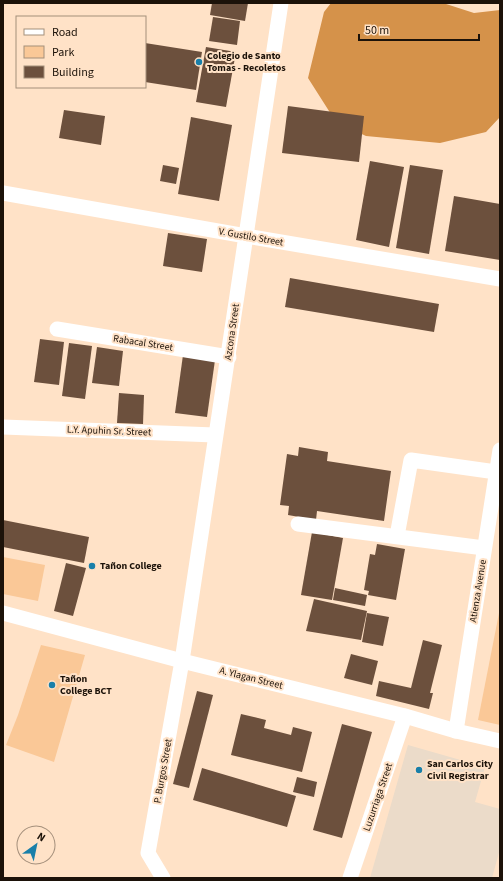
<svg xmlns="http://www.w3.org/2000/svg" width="503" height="881" font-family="'Source Sans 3',sans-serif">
	<rect width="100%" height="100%" fill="#ffe2c7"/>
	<path fill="#ebdbc9" d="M408 745 485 767 475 802 500 809V849L492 878H370Z"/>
	<g fill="#fac897">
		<path d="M3 557 45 565 38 601 3 594Z"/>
		<path d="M500 608V725L478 720Z"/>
		<path d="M41 645 85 655 54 762 6 745 18 715Z"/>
	</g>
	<path fill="#d5924a" d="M331 3H443L474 13 500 10V117L486 132 440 143 366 136 336 122 308 78 324 12Z"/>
	<g fill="#6c503d">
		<path d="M212 3H248L245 21 210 15Z"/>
		<path d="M213 17 240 21 237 45 209 41Z"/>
		<path d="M145 43 202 52 196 90 145 82Z"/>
		<path d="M206 47 236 52 226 107 196 102Z"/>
		<path d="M288 106 364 116 359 162 282 153Z"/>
		<path d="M64 110 105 116 101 145 59 138Z"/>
		<path d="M191 117 232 125 219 201 178 194Z"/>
		<path d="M370 161 404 167 389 247 356 240Z"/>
		<path d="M163 165 179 168 176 184 160 181Z"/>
		<path d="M410 165 443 170 429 254 396 248Z"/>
		<path d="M454 196 500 204V260L445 251Z"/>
		<path d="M168 233 207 239 202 272 163 266Z"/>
		<path d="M290 278 439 304 434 332 285 307Z"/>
		<path d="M40 339 64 342 59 385 34 382Z"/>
		<path d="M69 343 92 346 85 399 62 396Z"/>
		<path d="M97 347 123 351 119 386 92 383Z"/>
		<path d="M183 355 215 360 207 417 175 413Z"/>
		<path d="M119 393 144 395 143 424 117 423Z"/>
		<path d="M299 447 328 452 327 461 391 471 384 521 317 511 316 520 288 515 289 506 280 505 287 454 298 456Z"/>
		<path d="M3 520 89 537 84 563 3 547Z"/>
		<path d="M312 532 343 538 332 600 301 595Z"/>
		<path d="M377 544 405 549 396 600 368 595 369 591 364 590 370 554 375 555Z"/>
		<path d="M66 563 86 568 73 616 54 611Z"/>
		<path d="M335 588 367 595 365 606 333 600Z"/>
		<path d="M314 599 367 611 361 640 306 631Z"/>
		<path d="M367 613 389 617 383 646 362 642Z"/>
		<path d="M423 640 442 645 430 693H433L429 709 376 696 379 681 411 688Z"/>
		<path d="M351 654 378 661 372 685 344 678Z"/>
		<path d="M197 691 213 695 189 788 173 784Z"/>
		<path d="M241 714 266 720 264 728 291 735 293 727 312 732 302 772 231 755Z"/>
		<path d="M342 724 372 732 342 838 313 830Z"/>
		<path d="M202 768 296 796 287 827 193 800Z"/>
		<path d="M297 777 317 782 314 797 293 792Z"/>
	</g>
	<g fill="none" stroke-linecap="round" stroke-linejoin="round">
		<g stroke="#fff" stroke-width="15">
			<path d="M3 193 246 236 500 279"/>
			<path d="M57 329 229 357"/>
			<path d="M3 427 215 435"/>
			<path d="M298 524 484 548"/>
			<path d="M397 536 411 460 496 472"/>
			<path d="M3 613 182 661 405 716 456 731 500 741"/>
			<path d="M456 731 500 450"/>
			<path d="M163 878 148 853 182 661 281 3"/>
			<path d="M350 878 405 716"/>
		</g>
	</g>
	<g fill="#197fa9" stroke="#ffe2c7" stroke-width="1.5">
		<circle cx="199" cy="62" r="4"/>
		<circle cx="92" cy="566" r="4"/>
		<circle cx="52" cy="685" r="4"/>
		<circle cx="419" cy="770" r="4"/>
	</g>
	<g text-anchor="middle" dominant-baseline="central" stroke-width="4" stroke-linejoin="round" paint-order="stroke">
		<g font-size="10" font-weight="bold" fill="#1c1209" stroke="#ffe2c7" text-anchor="start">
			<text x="207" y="56">Colegio de Santo<tspan x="207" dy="12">Tomas - Recoletos</tspan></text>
			<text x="100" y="566">Tañon College</text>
			<text x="60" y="679">Tañon<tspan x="60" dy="12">College BCT</tspan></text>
			<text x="427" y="764">San Carlos City<tspan x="427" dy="12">Civil Registrar</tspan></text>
		</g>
		<g font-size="10" fill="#1c1209" stroke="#ffe2c7">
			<text transform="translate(251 237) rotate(10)">V. Gustilo Street</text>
			<text transform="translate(232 332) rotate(-82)">Azcona Street</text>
			<text transform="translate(143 343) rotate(9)">Rabacal Street</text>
			<text transform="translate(109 431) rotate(2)">L.Y. Apuhin Sr. Street</text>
			<text transform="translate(478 591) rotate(-81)">Atienza Avenue</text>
			<text transform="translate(251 678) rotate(14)">A. Ylagan Street</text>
			<text transform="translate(163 771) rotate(-80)">P. Burgos Street</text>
			<text transform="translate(378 797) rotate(-71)">Luzurriaga Street</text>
		</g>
	</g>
	<rect width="503" height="881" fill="none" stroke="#1c1209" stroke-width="8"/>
	<rect x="16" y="16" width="130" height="72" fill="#ffe2c7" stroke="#a48f7b"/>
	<rect x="24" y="29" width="20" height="6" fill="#ffffff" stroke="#a48f7b"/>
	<text x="52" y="36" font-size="12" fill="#1c1209">Road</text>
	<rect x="24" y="46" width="20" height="12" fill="#fac897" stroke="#a48f7b"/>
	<text x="52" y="56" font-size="12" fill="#1c1209">Park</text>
	<rect x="24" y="66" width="20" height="12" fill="#6c503d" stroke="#a48f7b"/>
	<text x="52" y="76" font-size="12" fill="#1c1209">Building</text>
	<g transform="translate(36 845) rotate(33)"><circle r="19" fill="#ffe2c7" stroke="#a48f7b"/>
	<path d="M0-3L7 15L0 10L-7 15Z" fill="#197fa9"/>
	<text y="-6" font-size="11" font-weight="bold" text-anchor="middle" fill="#1c1209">N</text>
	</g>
	<path d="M359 34v6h120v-6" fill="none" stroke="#1c1209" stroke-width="2"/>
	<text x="365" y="34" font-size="12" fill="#1c1209" stroke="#ffe2c7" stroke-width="3" paint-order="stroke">50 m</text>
</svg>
